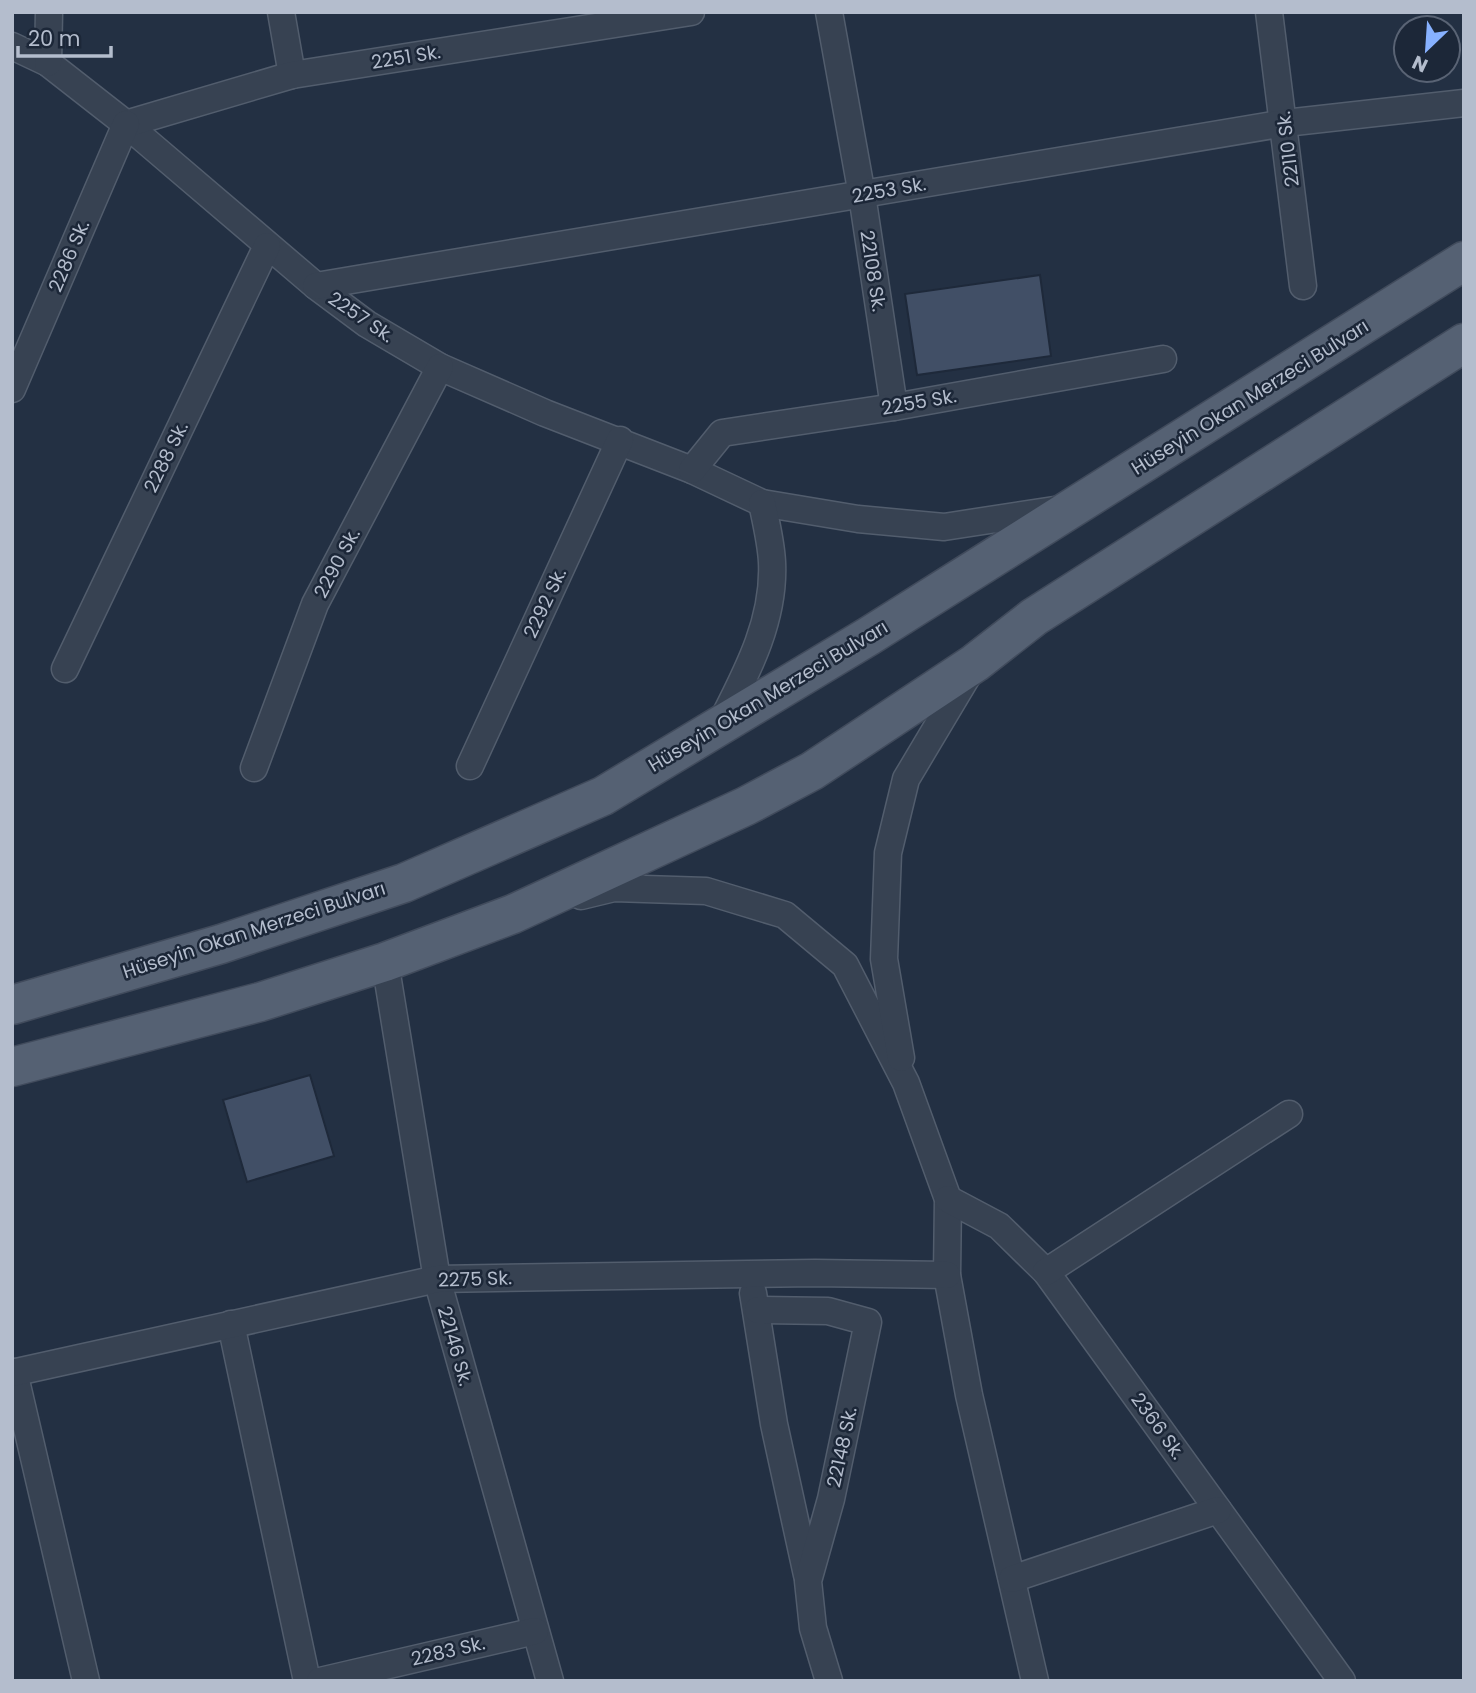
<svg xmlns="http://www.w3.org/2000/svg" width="1476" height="1693" font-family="Poppins,sans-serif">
	<rect width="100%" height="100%" fill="#233043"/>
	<g fill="#414f66" stroke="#1e293a" stroke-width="2">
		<path d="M1040 275 1051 356 917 375 905 294Z"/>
		<path d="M310 1075 334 1156 247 1182 223 1100Z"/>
	</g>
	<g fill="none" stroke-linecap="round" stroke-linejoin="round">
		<g stroke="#525d6d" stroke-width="29">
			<g id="minor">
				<path d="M281 12 292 75"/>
				<path d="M829 12 862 195 894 407"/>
				<path d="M1269 12 1303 286"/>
				<path d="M12 46 48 63 126 124 316 286 367 324 440 367 545 413 692 470 762 503 858 519 944 527 1061 509"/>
				<path d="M48 63 49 12"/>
				<path d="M126 124 292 75 691 12"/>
				<path d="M316 286 1285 123 1464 103"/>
				<path d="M12 389 126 124"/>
				<path d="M692 470 722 433 894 407 1163 359"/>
				<path d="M65 669 267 246"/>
				<path d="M720 725C746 674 775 621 772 562 771 542 766 522 762 503"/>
				<path d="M470 766 620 440"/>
				<path d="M254 768 315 604 440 367"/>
				<path d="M581 896 614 888 706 891 785 915 845 965 906 1083 948 1199 947 1275 969 1395 1035 1681"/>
				<path d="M385 962 437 1279 550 1681"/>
				<path d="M901 1058 884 959 888 853 906 779 971 670"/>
				<path d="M948 1199 999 1226 1046 1272 1342 1681"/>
				<path d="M1046 1272 1289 1114"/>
				<path d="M753 1293 774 1424 807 1575"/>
				<path d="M758 1310 828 1311 868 1322 831 1499 808 1581 813 1628 829 1681"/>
				<path d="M231 1324 307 1681"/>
				<path d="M14 1372 86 1681"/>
				<path d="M12 1373 437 1279 815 1273 947 1275"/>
				<path d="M1012 1579 1218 1510"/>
				<path d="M320 1681 535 1631"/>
			</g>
		</g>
		<g stroke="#414b5c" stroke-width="41">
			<g id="primary">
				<path d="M12 1005 221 944 404 883 603 796 869 636 1464 261"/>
				<path d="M12 1067 260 1002 385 962 513 914 746 806 812 771 975 663 1034 617 1464 343"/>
			</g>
		</g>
		<use href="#minor" stroke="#374252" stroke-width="26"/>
		<use href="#primary" stroke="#556173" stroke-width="38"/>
	</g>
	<g text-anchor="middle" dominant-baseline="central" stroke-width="5" stroke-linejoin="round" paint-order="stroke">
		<g font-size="19" fill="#b4bdcd" stroke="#1c2738">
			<text transform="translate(406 57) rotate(-9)">2251 Sk.</text>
			<text transform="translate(1288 149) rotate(-97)">22110 Sk.</text>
			<text transform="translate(889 190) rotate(-10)">2253 Sk.</text>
			<text transform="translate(69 256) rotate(-67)">2286 Sk.</text>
			<text transform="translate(873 271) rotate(81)">22108 Sk.</text>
			<text transform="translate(361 317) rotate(34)">2257 Sk.</text>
			<text transform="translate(1250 397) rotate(-32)">Hüseyin Okan Merzeci Bulvarı</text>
			<text transform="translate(919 402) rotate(-10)">2255 Sk.</text>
			<text transform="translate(166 457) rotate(-64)">2288 Sk.</text>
			<text transform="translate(337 563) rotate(-62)">2290 Sk.</text>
			<text transform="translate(545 603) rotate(-65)">2292 Sk.</text>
			<text transform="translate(768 696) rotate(-31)">Hüseyin Okan Merzeci Bulvarı</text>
			<text transform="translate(254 930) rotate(-18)">Hüseyin Okan Merzeci Bulvarı</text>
			<text transform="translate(475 1279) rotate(-2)">2275 Sk.</text>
			<text transform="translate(455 1346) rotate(74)">22146 Sk.</text>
			<text transform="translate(1158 1426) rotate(54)">2366 Sk.</text>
			<text transform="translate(842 1447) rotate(-78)">22148 Sk.</text>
			<text transform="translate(448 1651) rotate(-13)">2283 Sk.</text>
		</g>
	</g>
	<rect width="1476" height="1693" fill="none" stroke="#b4bdcd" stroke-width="28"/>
	<g transform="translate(1427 49) rotate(205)"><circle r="33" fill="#1c2738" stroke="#596374" stroke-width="2"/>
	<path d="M0-5L12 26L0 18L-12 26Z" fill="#87b1ff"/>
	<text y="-10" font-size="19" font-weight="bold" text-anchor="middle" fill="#b4bdcd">N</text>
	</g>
	<path d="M18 46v10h93v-10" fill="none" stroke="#b4bdcd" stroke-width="3.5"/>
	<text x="28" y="46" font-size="21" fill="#b4bdcd" stroke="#1c2738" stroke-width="5" paint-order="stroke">20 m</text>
</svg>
